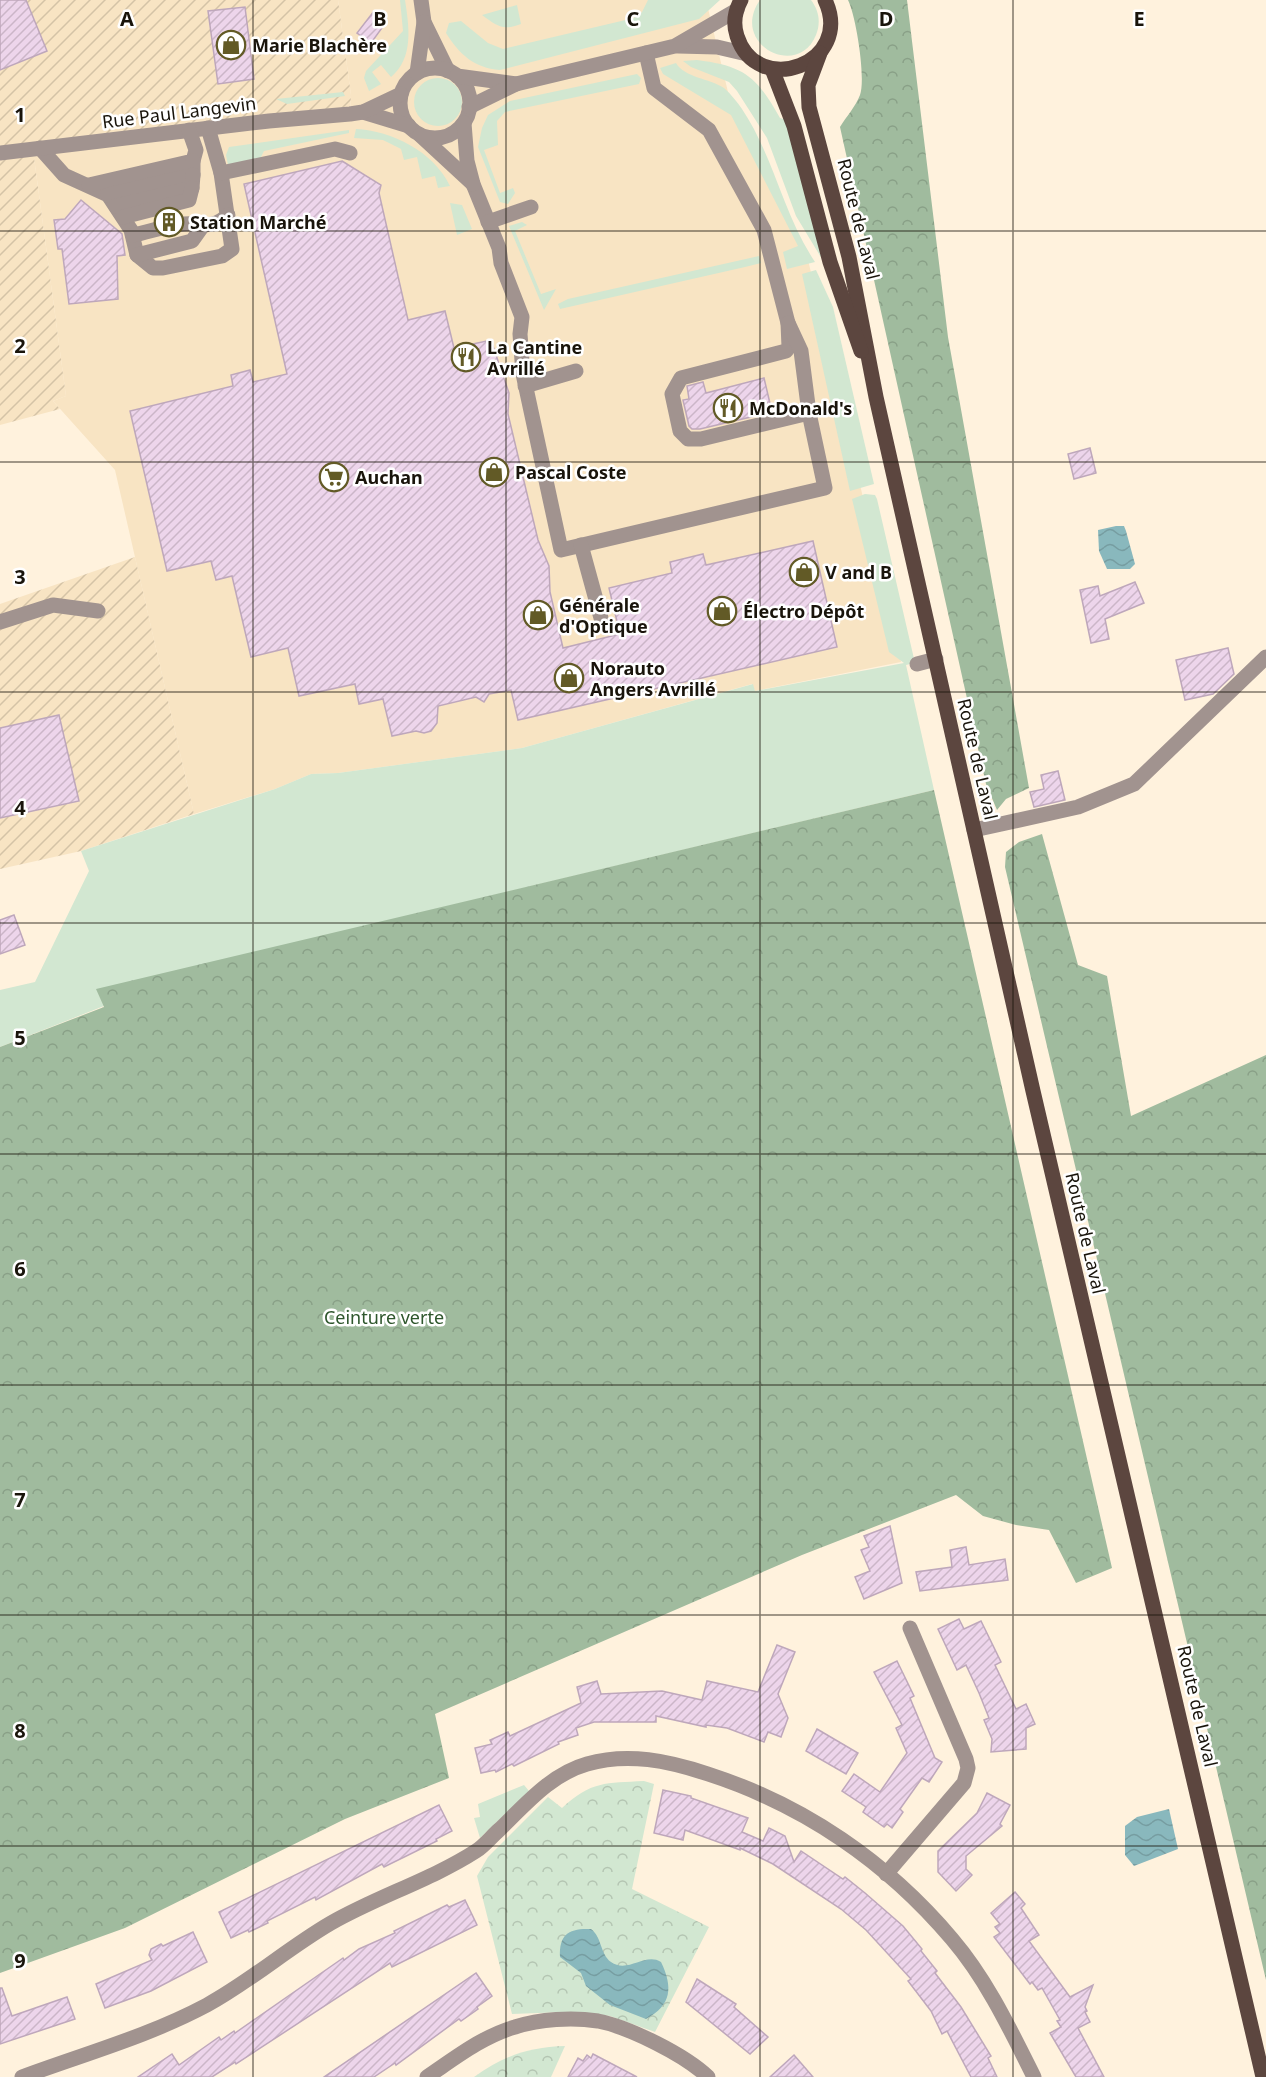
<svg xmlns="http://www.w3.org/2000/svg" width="1266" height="2077" font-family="'Noto Sans',sans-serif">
	<defs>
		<pattern id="industrial-furrows" width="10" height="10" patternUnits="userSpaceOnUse" patternTransform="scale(1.5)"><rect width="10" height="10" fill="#f8e4c3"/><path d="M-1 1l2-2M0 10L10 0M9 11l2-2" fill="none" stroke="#d4c3a6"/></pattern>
		<pattern id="forest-crowns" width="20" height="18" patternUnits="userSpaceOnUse" patternTransform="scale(1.5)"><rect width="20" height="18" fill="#a0bb9e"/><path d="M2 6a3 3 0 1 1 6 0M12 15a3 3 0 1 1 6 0" fill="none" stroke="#89a087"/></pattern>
		<pattern id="park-crowns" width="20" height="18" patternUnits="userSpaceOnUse" patternTransform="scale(1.5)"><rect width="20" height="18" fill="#d2e7d1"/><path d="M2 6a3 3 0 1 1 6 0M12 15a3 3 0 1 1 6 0" fill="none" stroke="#b4c5b2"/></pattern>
		<pattern id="water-waves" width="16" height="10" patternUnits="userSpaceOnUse" patternTransform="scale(1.5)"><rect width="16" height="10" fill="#89b8bd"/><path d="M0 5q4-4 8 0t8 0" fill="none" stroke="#769da1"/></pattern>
		<pattern id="building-hatch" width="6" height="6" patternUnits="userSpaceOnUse" patternTransform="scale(1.5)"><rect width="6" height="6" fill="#edd5eb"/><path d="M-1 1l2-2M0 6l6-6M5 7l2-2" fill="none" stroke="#cbb6c8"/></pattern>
	</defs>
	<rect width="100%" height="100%" fill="#fff2dd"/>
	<path fill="#f8e4c3" d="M338 0H706L733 113 806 251 901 662 755 691 752 684 522 748 338 773 311 774 275 789 194 814 115 470 53 401 66 396 33 150 350 114 351 95Z"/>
	<g fill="url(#industrial-furrows)">
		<path d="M0 0H338L351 95 350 114 33 150 66 396 53 401 60 409 0 425Z"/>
		<path d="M135 557 194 814 81 851 0 869V604Z"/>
	</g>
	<g fill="#d2e7d1">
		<path d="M400 0H405C409 26 414 58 391 77L381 65 372 72 381 84 369 91 364 78 366 71 403 31Z"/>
		<path d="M648 0H720L699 19 500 70C474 68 459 54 446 33L449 23 461 21 488 43 503 49 634 18 642 12Z"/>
		<path d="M760 0H811C819 11 821 22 816 35 798 80 729 44 760 0Z"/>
		<path d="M517 5 521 24C503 31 497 26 482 15Z"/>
		<path d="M697 60C745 66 757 77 780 118L787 120 822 259 796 216 767 138 737 91 729 82 691 67 683 61Z"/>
		<path d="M676 63C685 78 709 78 724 88 731 94 737 102 742 109 774 157 783 214 815 262L787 269 783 252 798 246 731 115 663 74 660 68Z"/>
		<path d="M637 74 641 78 639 84 505 112 497 121 498 145 484 150 500 193 513 188 515 193 508 204 500 202 478 147 482 128 488 115 510 101Z"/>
		<circle cx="438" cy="102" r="24"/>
		<path d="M343 92 345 96 287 104 276 99Z"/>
		<path d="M356 129C392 131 433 151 450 186L438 188 435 176 422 179 417 157 404 160 401 149 383 140 354 138Z"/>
		<path d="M349 130V133L264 151 260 159 228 165 226 155 229 147Z"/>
		<path d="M450 203 462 205 472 229 457 235Z"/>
		<path d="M522 222 527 225 515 231 541 294 556 289 544 310 509 226Z"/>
		<path d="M759 256 761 263 745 267 560 309 558 304 568 299Z"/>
		<path d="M816 270 833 307 874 484 850 491 802 274Z"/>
		<path d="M865 494 875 495 877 499 915 663 906 665 934 790 97 990 104 1006 0 1047V990L35 982 89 871 81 851 275 789 311 774 338 773 522 748 753 684 755 691 904 663 889 652 852 499Z"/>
		<path d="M524 1785 529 1791 480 1838 474 1818 480 1817 478 1804Z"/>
	</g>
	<g fill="url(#forest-crowns)">
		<path d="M848 0H907L948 337 1029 788 1006 799 997 810 986 784 840 127C846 117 856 106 860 95 866 78 856 16 848 0Z"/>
		<path d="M934 790 1112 1568 1076 1583 1049 1530 1016 1525 983 1516 956 1495 802 1555 435 1714 449 1778 345 1819 125 1928 0 1973V1047L104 1007 96 989Z"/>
		<path d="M1042 834 1078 965 1107 976 1131 1116 1266 1055V1980L1005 867 1006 852 1019 842Z"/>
	</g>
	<g fill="url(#park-crowns)">
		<path d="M644 1781 654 1784 632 1889 709 1927 655 2032 610 2016 565 2012 512 2014 477 1876 488 1857 548 1797 562 1808C591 1781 606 1783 644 1781Z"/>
		<path d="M565 2046 551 2077H474C503 2056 529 2047 565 2046Z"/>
	</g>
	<g fill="url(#water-waves)">
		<path d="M1116 526H1124L1126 531 1135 564 1130 569H1107L1099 551 1098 530Z"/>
		<path d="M1169 1809 1178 1849 1134 1866 1125 1855V1826L1137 1817Z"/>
		<path d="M591 1929C602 1937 600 1954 611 1962 628 1974 645 1952 661 1962 673 1987 672 2005 646 2019L610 2005 586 1986 581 1973 560 1957C559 1934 569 1928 591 1929Z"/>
	</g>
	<g fill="url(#building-hatch)" stroke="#bea7bb" stroke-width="1.5">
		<path d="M0 0H26L47 51 0 70Z"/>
		<path d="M245 7 254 79 218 84 208 11Z"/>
		<path d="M374 11 387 21 371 43 357 33Z"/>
		<path d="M342 161 381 185 379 193 408 320 445 311 454 348 491 340 509 393 508 414 538 540 549 566 550 592 563 648 620 634 609 588 672 573 670 562 703 554 706 565 813 541 837 647 518 720 511 690 489 694 484 702 476 697 438 706 437 723 431 731 424 733 416 731 392 736 383 699 359 704 355 684 299 696 288 648 251 657 232 576 216 580 211 561 167 571 130 411 233 386 231 375 250 370 253 382 287 374 244 184Z"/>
		<path d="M81 200 122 234 125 255 117 256 118 299 69 304 62 249H58L54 220 65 219Z"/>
		<path d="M764 378 772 412 700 429H692L689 426 683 400 689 399 687 386 703 382 706 393Z"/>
		<path d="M1090 448 1096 473 1074 479 1068 454Z"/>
		<path d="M1135 582 1144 603 1105 619 1109 639 1091 643 1080 590 1098 586 1100 596Z"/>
		<path d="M1228 648 1234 674 1213 694 1185 700 1176 660Z"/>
		<path d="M59 715 79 801 0 818V728Z"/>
		<path d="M1058 771 1065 800 1034 807 1030 792 1044 789 1041 775Z"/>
		<path d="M14 915 25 945 0 954V920Z"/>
		<path d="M890 1526 902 1583 864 1599 855 1577 870 1571 861 1550 869 1547 864 1536Z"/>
		<path d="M966 1547 969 1565 1005 1559 1008 1580 920 1591 916 1572 952 1567 950 1550Z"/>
		<path d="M959 1619 964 1629 981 1621 1001 1662 995 1665 1016 1709 1026 1704 1035 1724 1026 1728V1749L991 1752 992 1739 984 1720 989 1718 979 1693 966 1665 957 1670 938 1629Z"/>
		<path d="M777 1645 795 1652 778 1694 788 1718 781 1737 768 1732 764 1742 727 1728 706 1725V1727L656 1716V1722H594L576 1728 578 1735 558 1742 559 1744 514 1766 512 1764 496 1772 495 1770 481 1773 475 1748 492 1744 490 1740 508 1732 510 1736 581 1703 577 1687 597 1681 601 1694 662 1691 702 1700 707 1681 758 1692Z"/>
		<path d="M897 1661 914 1696 910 1698 935 1758 942 1762 929 1782 922 1778 900 1809 903 1812 892 1828 887 1824 884 1827 863 1812 866 1807 842 1791 854 1774 880 1792 907 1753 896 1728 902 1725 874 1672Z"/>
		<path d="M817 1729 858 1753 846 1774 806 1751Z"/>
		<path d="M663 1790 691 1796V1798L748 1818 742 1832 763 1841 769 1828 785 1836 794 1862 801 1851 843 1879 845 1877 865 1893 903 1926 922 1949 921 1951 937 1971 935 1973 961 2007 991 2056 988 2058 997 2077H971L947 2031 942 2034 931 2011 908 1981 911 1979 866 1930 841 1909 773 1864 740 1848V1850L685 1830 683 1840 654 1833Z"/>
		<path d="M987 1793 1010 1805 1000 1824 1002 1826 966 1856V1869L972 1875 956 1891 938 1872V1851L977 1813Z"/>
		<path d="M439 1805 452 1831 436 1839 437 1841 384 1867 382 1864 316 1900 315 1897 267 1921 268 1923 249 1932 248 1930 231 1938 219 1912Z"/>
		<path d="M1015 1892 1025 1904 1021 1908 1039 1935 1029 1941 1070 1997 1093 1985 1085 2007 1087 2011 1085 2012 1090 2022 1078 2028 1104 2077H1076L1050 2033 1061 2027 1057 2021 1060 2020 1042 1988 1038 1990 1032 1982 1030 1984 994 1937 1000 1933 995 1927 1000 1924 991 1913Z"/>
		<path d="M465 1900 477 1925 392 1967 390 1963 236 2064 235 2062 212 2077H138L172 2054 179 2065 219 2037 221 2040 234 2031 235 2033 343 1958 344 1960 359 1949 395 1933 394 1931 447 1905 449 1907Z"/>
		<path d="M193 1932 207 1962 151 1991 105 2008 96 1984 152 1960 149 1955 151 1949 161 1944 163 1946Z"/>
		<path d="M476 1973 492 1996 477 2007 478 2009 461 2021 459 2019 396 2065 395 2063 374 2077H324Z"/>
		<path d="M697 1979 736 2004 734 2007 768 2037 750 2054 686 2002Z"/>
		<path d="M0 1988H2L12 2016 67 1997 75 2019 0 2044Z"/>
		<path d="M593 2054 637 2077H568L578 2058 583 2061 587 2055 591 2058Z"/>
		<path d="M794 2055 813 2077H770Z"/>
	</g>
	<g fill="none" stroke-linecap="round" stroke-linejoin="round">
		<g stroke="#a1938f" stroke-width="15">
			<path d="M421 0 424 22 448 71"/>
			<path d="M678 46 717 47 747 54"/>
			<path d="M646 53 654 88 709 130 764 230 788 323 789 347 786 351 681 378 672 394 680 431 688 439H701L809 413"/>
			<circle cx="435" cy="103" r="35"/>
			<path d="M417 73 424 22"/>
			<path d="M457 76 516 84"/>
			<path d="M469 107 516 84 675 46 737 10"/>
			<path d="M363 112 409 126"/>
			<path d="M464 123 467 161 473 184 499 248 501 263 522 317 520 334 523 374 561 550 825 488 809 413 801 351 788 323"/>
			<path d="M420 135 473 184"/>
			<path d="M40 148 64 175 108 195 131 230 137 255 153 268H163L222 256 232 249 221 173 208 128"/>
			<path d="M0 153 269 121 350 114 363 112 401 94"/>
			<path d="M221 173 335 149 350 153"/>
			<path d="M89 185 193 161 196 150 189 130"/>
			<path d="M108 195 193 175V161"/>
			<path d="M116 206 192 188 193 175"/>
			<path d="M123 217 189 200 192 188"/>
			<path d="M488 222 531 207"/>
			<path d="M133 235C149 232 167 225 184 224 203 222 211 231 228 215"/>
			<path d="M137 255 192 241 202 227"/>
			<path d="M525 386 576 371"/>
			<path d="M581 545 601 618"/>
			<path d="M0 622 53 605 98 611"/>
			<path d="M917 664 936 659"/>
			<path d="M974 830 1078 807 1134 784 1266 657"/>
			<path d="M886 1874 964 1783 968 1768 966 1759 910 1628"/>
			<path d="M22 2077C84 2054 149 2036 207 2005 251 1981 288 1948 331 1923 378 1896 431 1880 476 1851 484 1846 491 1837 499 1830 525 1805 551 1774 587 1764 628 1752 669 1761 708 1774 804 1805 887 1862 952 1939 987 1980 1010 2029 1034 2077"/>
			<path d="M427 2077C455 2058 483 2036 515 2027 540 2019 572 2017 598 2021 629 2027 685 2055 708 2077"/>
		</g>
		<g stroke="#5c463f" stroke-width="15">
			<path d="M741 0C735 11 733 24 737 36 757 99 855 64 825 0"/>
			<path d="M820 53 808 85 809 107 849 257 876 397 1033 1091 1263 2077"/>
			<path d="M772 69 794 126 830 262 861 351"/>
		</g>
	</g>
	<path fill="none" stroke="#19140b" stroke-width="1.5" stroke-opacity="0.55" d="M253 0V2077M506 0V2077M760 0V2077M1013 0V2077M0 231H1266M0 462H1266M0 692H1266M0 923H1266M0 1154H1266M0 1385H1266M0 1615H1266M0 1846H1266"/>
	<defs>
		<g id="shop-ring" transform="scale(1.5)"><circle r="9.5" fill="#fff" stroke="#625a26" stroke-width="1.5"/><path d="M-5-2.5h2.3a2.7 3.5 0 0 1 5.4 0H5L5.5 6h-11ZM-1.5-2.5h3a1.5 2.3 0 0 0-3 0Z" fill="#625a26"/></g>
		<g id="building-ring" transform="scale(1.5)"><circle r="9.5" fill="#fff" stroke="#625a26" stroke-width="1.5"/><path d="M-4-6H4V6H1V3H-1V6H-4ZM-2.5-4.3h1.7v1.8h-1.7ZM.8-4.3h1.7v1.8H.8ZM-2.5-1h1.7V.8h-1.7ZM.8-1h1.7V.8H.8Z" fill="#625a26"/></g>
		<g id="restaurant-ring" transform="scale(1.5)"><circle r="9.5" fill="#fff" stroke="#625a26" stroke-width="1.5"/><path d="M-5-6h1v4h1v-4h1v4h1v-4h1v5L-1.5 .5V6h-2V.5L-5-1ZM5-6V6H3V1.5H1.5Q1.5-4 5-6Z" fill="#625a26"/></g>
		<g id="supermarket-ring" transform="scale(1.5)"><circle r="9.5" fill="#fff" stroke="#625a26" stroke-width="1.5"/><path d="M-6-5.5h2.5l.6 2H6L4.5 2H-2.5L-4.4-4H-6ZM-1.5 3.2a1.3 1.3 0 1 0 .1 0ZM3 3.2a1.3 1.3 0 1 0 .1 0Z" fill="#625a26"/></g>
	</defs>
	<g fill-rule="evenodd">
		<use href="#shop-ring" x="231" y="45"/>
		<use href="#building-ring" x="169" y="222"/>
		<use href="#restaurant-ring" x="466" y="357"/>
		<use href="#restaurant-ring" x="728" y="408"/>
		<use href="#shop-ring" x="494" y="472"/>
		<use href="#supermarket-ring" x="334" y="477"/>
		<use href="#shop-ring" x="804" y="572"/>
		<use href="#shop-ring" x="722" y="611"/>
		<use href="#shop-ring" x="538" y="615"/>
		<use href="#shop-ring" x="569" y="678"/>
	</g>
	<g text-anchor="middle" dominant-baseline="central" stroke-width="5" stroke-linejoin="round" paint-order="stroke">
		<g font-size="18" font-weight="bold" fill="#19140b" stroke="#fff" text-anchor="start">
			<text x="252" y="45">Marie Blachère</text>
			<text x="190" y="222">Station Marché</text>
			<text x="487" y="347">La Cantine<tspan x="487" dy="21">Avrillé</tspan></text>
			<text x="749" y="408">McDonald's</text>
			<text x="515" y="472">Pascal Coste</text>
			<text x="355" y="477">Auchan</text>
			<text x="825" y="572">V and B</text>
			<text x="559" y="605">Générale<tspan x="559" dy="21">d'Optique</tspan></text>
			<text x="743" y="611">Électro Dépôt</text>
			<text x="590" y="668">Norauto<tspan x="590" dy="21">Angers Avrillé</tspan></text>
		</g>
		<g font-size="18" fill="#19140b" stroke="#fff">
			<text transform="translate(179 112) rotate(-7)">Rue Paul Langevin</text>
			<text transform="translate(859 219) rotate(76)">Route de Laval</text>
			<text transform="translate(978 759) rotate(77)">Route de Laval</text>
			<text transform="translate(1086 1233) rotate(77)">Route de Laval</text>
			<text transform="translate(1198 1706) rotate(77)">Route de Laval</text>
		</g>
		<g font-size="18" fill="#2e562c" stroke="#fff">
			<text x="384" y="1317">Ceinture verte</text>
		</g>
	</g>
	<g font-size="20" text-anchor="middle" font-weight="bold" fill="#19140b" stroke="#fff" stroke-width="5" stroke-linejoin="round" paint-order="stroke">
		<text x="127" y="26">A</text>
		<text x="380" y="26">B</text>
		<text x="633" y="26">C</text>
		<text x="886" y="26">D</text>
		<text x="1139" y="26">E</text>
		<text x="20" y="122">1</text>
		<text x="20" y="353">2</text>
		<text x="20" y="584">3</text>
		<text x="20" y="815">4</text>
		<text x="20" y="1045">5</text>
		<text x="20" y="1276">6</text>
		<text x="20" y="1507">7</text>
		<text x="20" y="1738">8</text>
		<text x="20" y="1968">9</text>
	</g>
</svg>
